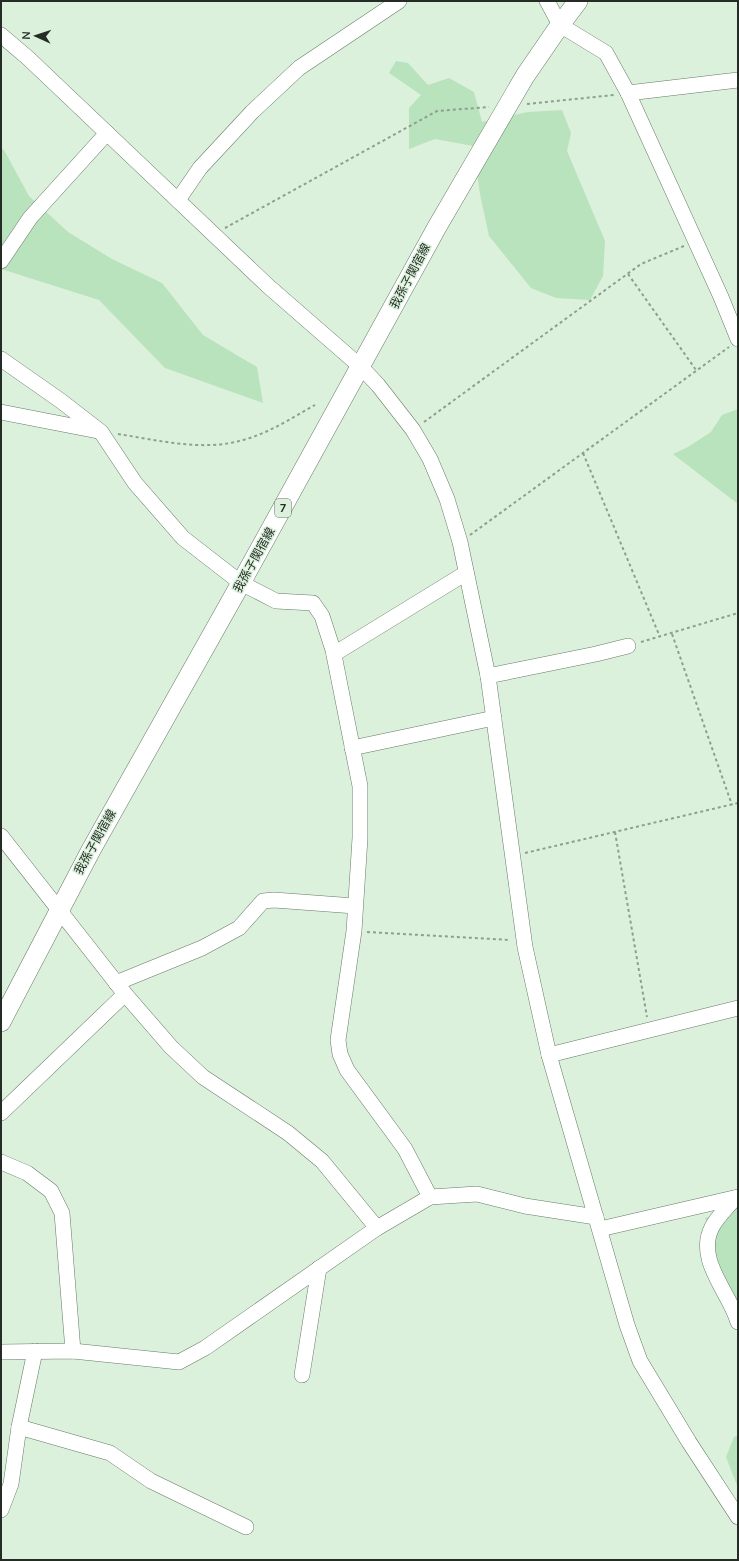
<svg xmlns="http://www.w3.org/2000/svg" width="739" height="1561" font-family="'Nunito Sans','Noto Sans JP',sans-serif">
	<rect width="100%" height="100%" fill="#dbf1dc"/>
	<g fill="#b9e3bc">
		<path d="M396 61 408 63 428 85 449 78 474 92 482 122 528 112 562 110 571 133 567 151 605 241 603 276 590 300 556 298 531 288 489 236 480 194 473 146 435 139 409 149V108L421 95 389 73Z"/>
		<path d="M1 148 4 150 29 196 68 232 112 259 162 283 203 335 257 367 263 403 165 368 99 300 1 269Z"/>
		<path d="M738 409V504L673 454 688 447 711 432 722 415Z"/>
		<path d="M738 1207V1309L713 1253 714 1240 705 1218Z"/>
		<path d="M738 1435V1488L726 1457 734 1437Z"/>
	</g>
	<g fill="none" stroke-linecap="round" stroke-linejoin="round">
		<g stroke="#677a68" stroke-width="16">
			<g id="minor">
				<path d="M547 1 560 25 606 53 628 93 721 297 738 339"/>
				<path d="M1 35 28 58 268 286 361 367 378 385 413 430 430 459 447 499 460 542 488 676 525 947 549 1055 627 1325 640 1361 689 1442 738 1517"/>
				<path d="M628 93 738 80"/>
				<path d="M178 200 200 168 252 112 299 68 399 1"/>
				<path d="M1 261 30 218 107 133"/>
				<path d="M1 359 61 401 101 432 135 483 183 538 241 583 276 601 313 603 322 616 333 650 360 786V838L354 931 338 1040 340 1054 347 1070 405 1149 430 1197"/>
				<path d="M1 412 98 431"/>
				<path d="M334 654 466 573"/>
				<path d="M488 676 596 654 628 646"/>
				<path d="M352 748 494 718"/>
				<path d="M1 836 125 994 171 1047 203 1077 288 1133 322 1161 377 1228"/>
				<path d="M116 983 202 948 239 928 263 901 274 900 355 906"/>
				<path d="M549 1055 738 1008"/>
				<path d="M1 1113 125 994"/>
				<path d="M1 1162 27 1173 51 1191 62 1213 73 1351"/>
				<path d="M735 1198C728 1207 717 1217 712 1227 695 1260 730 1293 738 1322"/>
				<path d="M600 1229 738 1197"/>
				<path d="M1 1352 73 1351 179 1362 205 1348 377 1228 430 1197 477 1194 525 1206 596 1217"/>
				<path d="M302 1375 319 1268"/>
				<path d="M19 1427 110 1453 151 1481 246 1527"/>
				<path d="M1 1510 11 1484 19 1427 35 1351"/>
			</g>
		</g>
		<g stroke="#677a68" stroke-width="20">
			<path id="major" d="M1 1022 91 850 241 583 437 227 525 76 560 25 578 1"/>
		</g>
		<g stroke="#8e9e8f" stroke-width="2" stroke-dasharray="3 3" stroke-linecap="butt">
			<path d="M527 104 614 95"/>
			<path d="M225 228 437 111 489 107"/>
			<path d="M628 274 696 370"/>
			<path d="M424 422 641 264 684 246"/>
			<path d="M118 434C158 440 203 452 243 440 269 433 292 418 315 405"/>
			<path d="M583 453 660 637"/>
			<path d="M470 535 729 347"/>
			<path d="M672 634 732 805"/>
			<path d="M641 642 738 613"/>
			<path d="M615 832 647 1017"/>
			<path d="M525 853 738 803"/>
			<path d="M367 932 510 940"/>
		</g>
		<use href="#minor" stroke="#fff" stroke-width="15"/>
		<use href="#major" stroke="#fff" stroke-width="19"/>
	</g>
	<g text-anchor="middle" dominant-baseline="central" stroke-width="3" stroke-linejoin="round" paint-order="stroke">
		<rect fill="#dbf1dc" stroke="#5b675c" stroke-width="1" x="275" y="499" width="16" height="18" rx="3"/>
		<g font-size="11" font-weight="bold" fill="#242c25">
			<text x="283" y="508">7</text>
		</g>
		<g font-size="12" fill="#242c25" stroke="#dbf1dc">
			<text transform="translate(410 276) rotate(-62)">我孫子関宿線</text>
			<text transform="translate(254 560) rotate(-61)">我孫子関宿線</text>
			<text transform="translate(95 842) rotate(-61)">我孫子関宿線</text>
		</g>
	</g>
	<rect width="739" height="1561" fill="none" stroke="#242c25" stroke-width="4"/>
	<g transform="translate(36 36) rotate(273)" stroke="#dbf1dc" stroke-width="3" paint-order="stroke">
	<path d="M0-3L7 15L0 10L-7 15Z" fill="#242c25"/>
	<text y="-6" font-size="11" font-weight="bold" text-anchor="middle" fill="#242c25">N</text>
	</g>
</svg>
